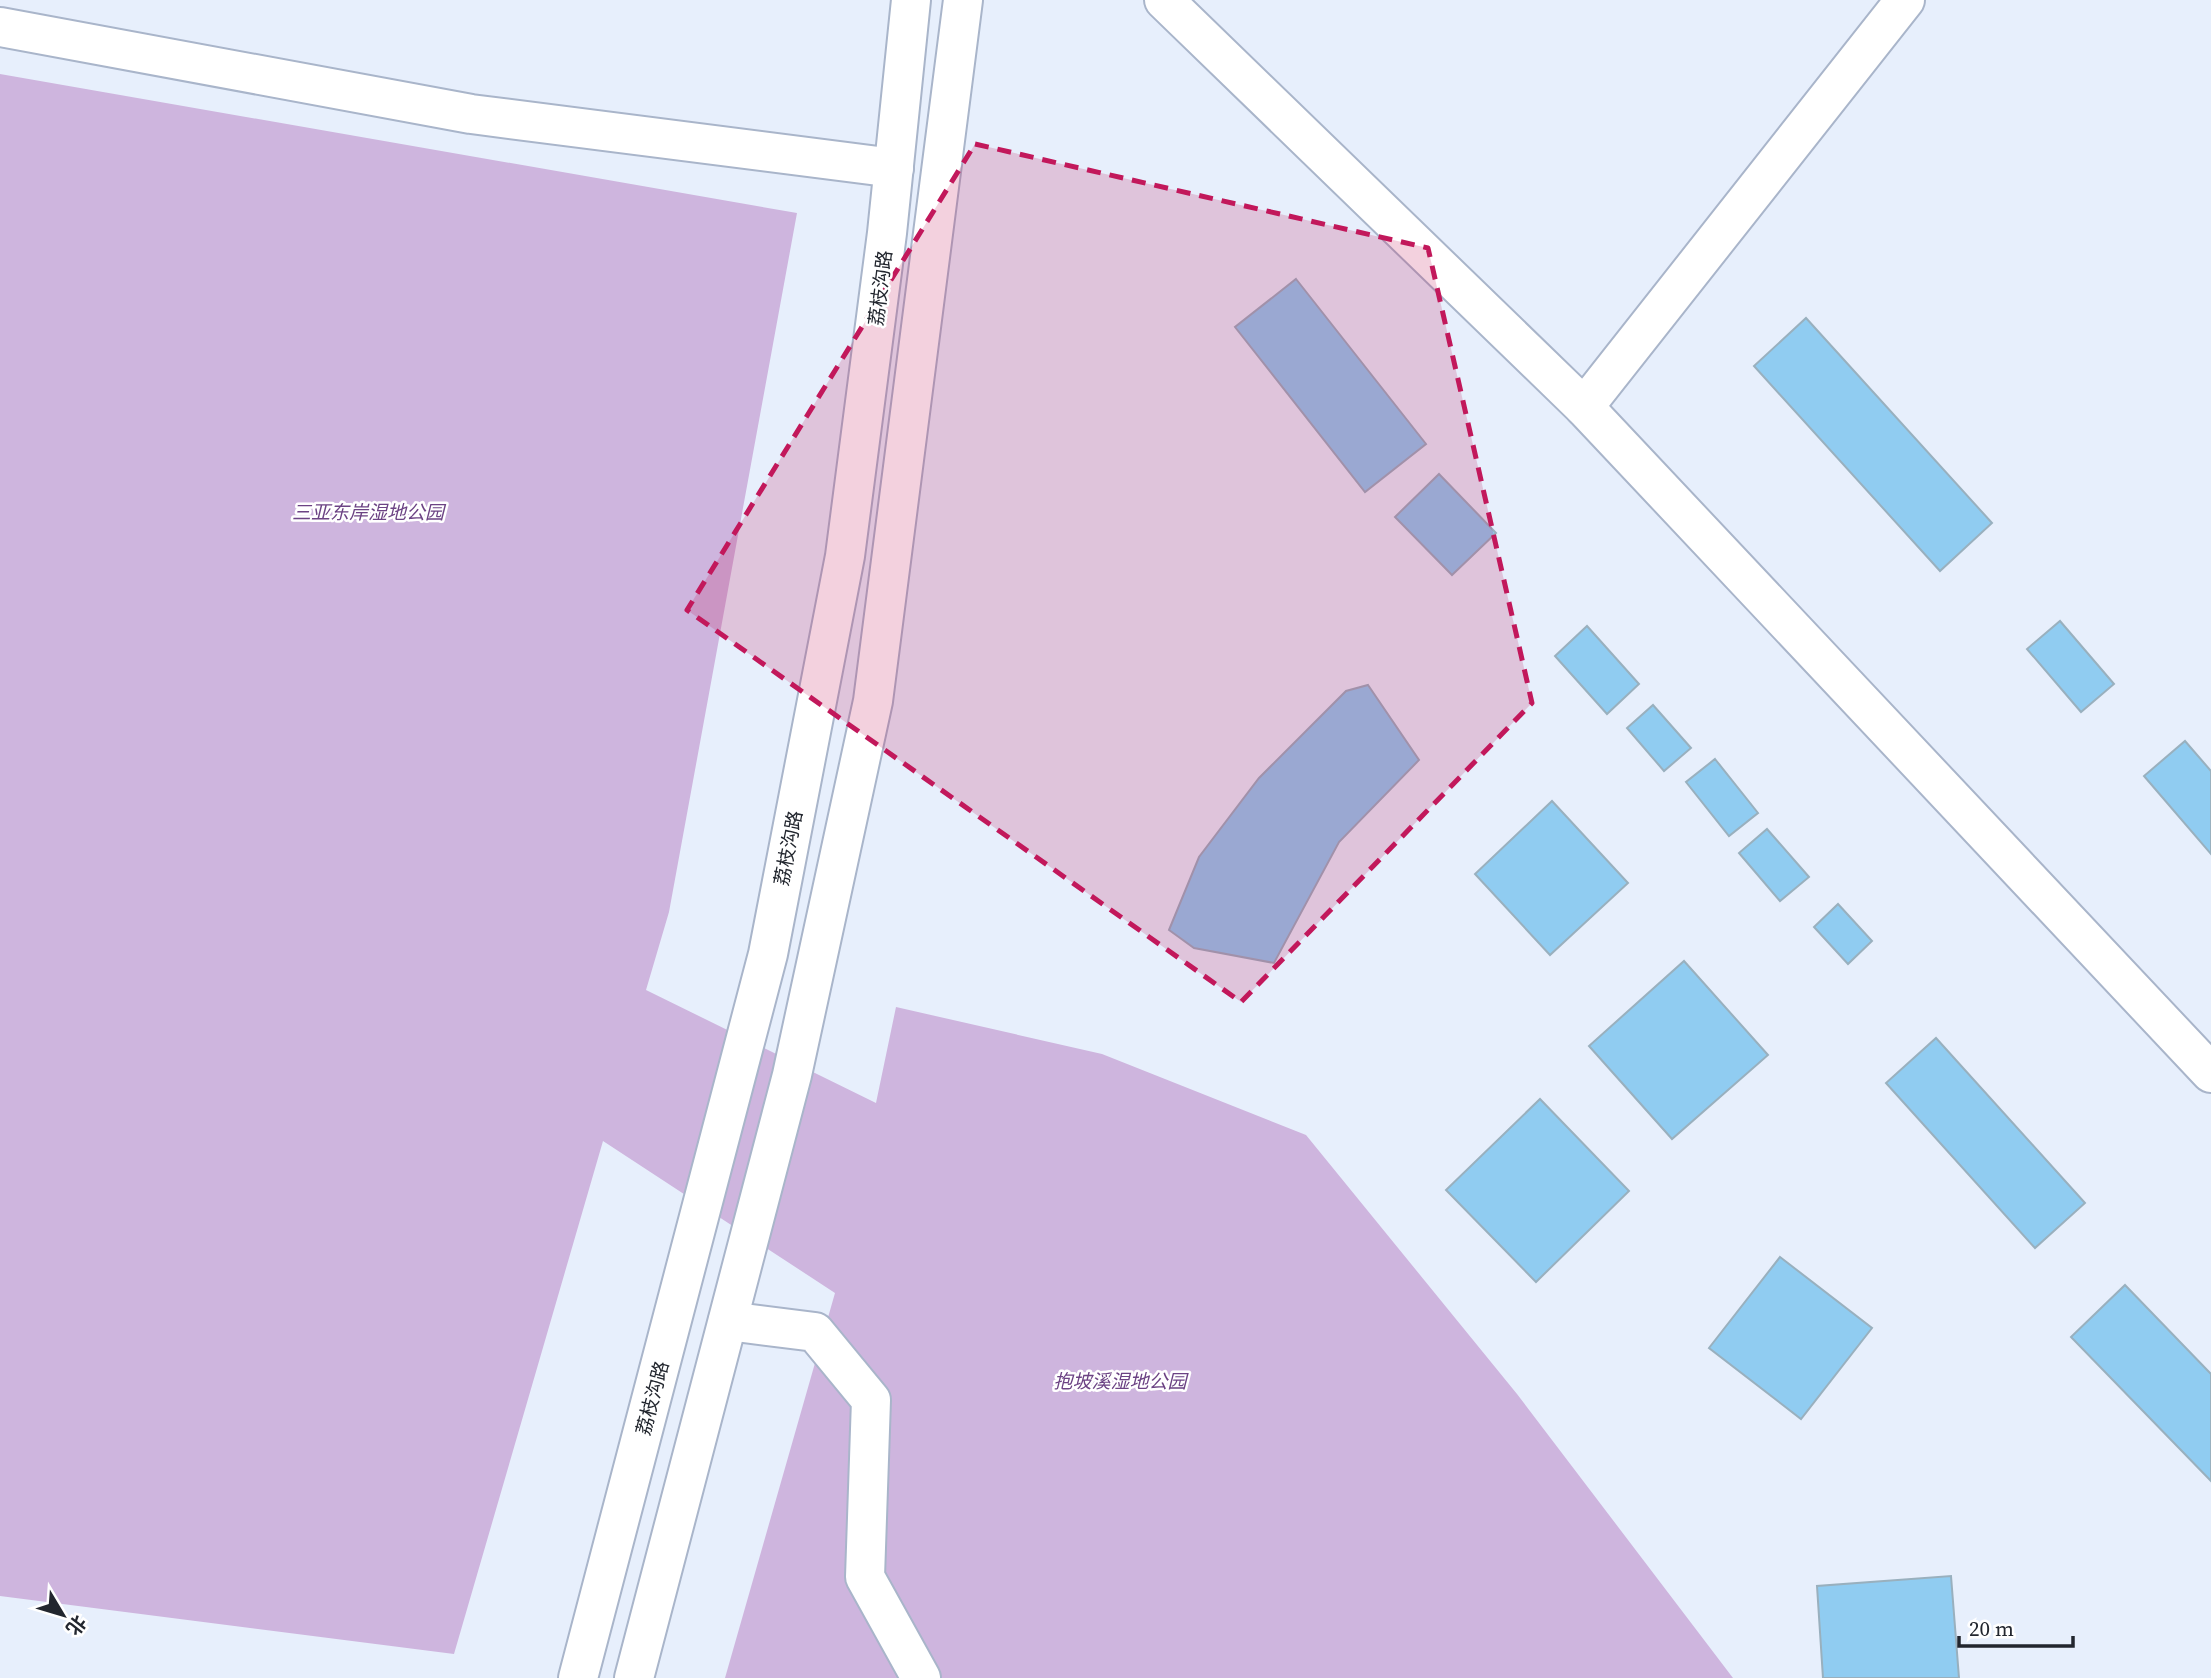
<svg xmlns="http://www.w3.org/2000/svg" width="2211" height="1678" font-family="'Source Serif 4','Noto Sans SC',serif">
	<rect width="100%" height="100%" fill="#e7effc"/>
	<path fill="#ceb5de" d="M0 74 797 213 669 912 646 990 876 1103 896 1007 1102 1054 1306 1135 1517 1394 1733 1678H725L835 1293 603 1141 454 1654 0 1596Z"/>
	<g fill="#90ccf1" stroke="#99b0be" stroke-width="2">
		<path d="M1296 279 1426 444 1365 492 1235 327Z"/>
		<path d="M1806 318 1992 523 1940 571 1754 366Z"/>
		<path d="M1439 474 1496 533 1452 575 1395 517Z"/>
		<path d="M2060 621 2114 684 2081 712 2027 649Z"/>
		<path d="M1587 626 1639 684 1607 714 1555 656Z"/>
		<path d="M1368 685 1419 760 1339 842 1274 963 1194 948 1169 930 1199 857 1259 778 1346 691Z"/>
		<path d="M1653 705 1691 748 1664 771 1627 728Z"/>
		<path d="M2185 741 2211 771V854L2144 776Z"/>
		<path d="M1715 759 1758 813 1729 836 1686 782Z"/>
		<path d="M1552 801 1628 883 1550 955 1475 874Z"/>
		<path d="M1767 829 1809 877 1780 901 1739 853Z"/>
		<path d="M1838 904 1872 941 1848 964 1814 927Z"/>
		<path d="M1684 961 1768 1055 1672 1139 1589 1046Z"/>
		<path d="M1936 1038 2085 1203 2035 1248 1886 1083Z"/>
		<path d="M1540 1099 1629 1191 1536 1282 1446 1190Z"/>
		<path d="M1780 1257 1872 1328 1801 1419 1709 1348Z"/>
		<path d="M2125 1285 2211 1374V1481L2071 1337Z"/>
		<path d="M1951 1576 1959 1678H1823L1817 1586Z"/>
	</g>
	<g fill="none" stroke-linecap="round" stroke-linejoin="round">
		<g stroke="#a9b5ca" stroke-width="42">
			<g id="minor">
				<path d="M1164 0 1584 407 2211 1073"/>
				<path d="M0 27 471 114 894 168"/>
				<path d="M1584 407 1905 0"/>
				<path d="M728 1321 815 1332 871 1400 865 1577 921 1678"/>
			</g>
		</g>
		<g stroke="#a9b5ca" stroke-width="42">
			<g id="major">
				<path d="M578 1678 768 954 845 556 887 233 911 0"/>
				<path d="M634 1678 792 1075 873 701 963 0"/>
			</g>
		</g>
		<use href="#minor" stroke="#fff" stroke-width="38"/>
		<use href="#major" stroke="#fff" stroke-width="38"/>
	</g>
	<path fill="#c2185b" fill-opacity="0.2" stroke="#c2185b" stroke-width="5" stroke-dasharray="14 9" stroke-linejoin="round" d="M975 144 1428 248 1532 703 1241 1002 687 610Z"/>
	<g text-anchor="middle" dominant-baseline="central" stroke-width="5" stroke-linejoin="round" paint-order="stroke">
		<g font-size="19" fill="#22262e" stroke="#fff">
			<text transform="translate(880 288) rotate(-83)">荔枝沟路</text>
			<text transform="translate(788 848) rotate(-79)">荔枝沟路</text>
			<text transform="translate(652 1398) rotate(-75)">荔枝沟路</text>
		</g>
		<g font-size="19" font-style="italic" fill="#6c4384" stroke="#fff">
			<text x="368" y="512">三亚东岸湿地公园</text>
			<text x="1120" y="1381">抱坡溪湿地公园</text>
		</g>
	</g>
	<g transform="translate(63 1615) rotate(128)" stroke="#ffffff" stroke-width="5" paint-order="stroke">
	<path d="M0-5L12 26L0 18L-12 26Z" fill="#22262e"/>
	<text y="-10" font-size="19" font-weight="bold" text-anchor="middle" fill="#22262e">北</text>
	</g>
	<path d="M1959 1636v10h114v-10" fill="none" stroke="#22262e" stroke-width="3.5"/>
	<text x="1969" y="1636" font-size="21" fill="#22262e" stroke="#ffffff" stroke-width="5" paint-order="stroke">20 m</text>
</svg>
